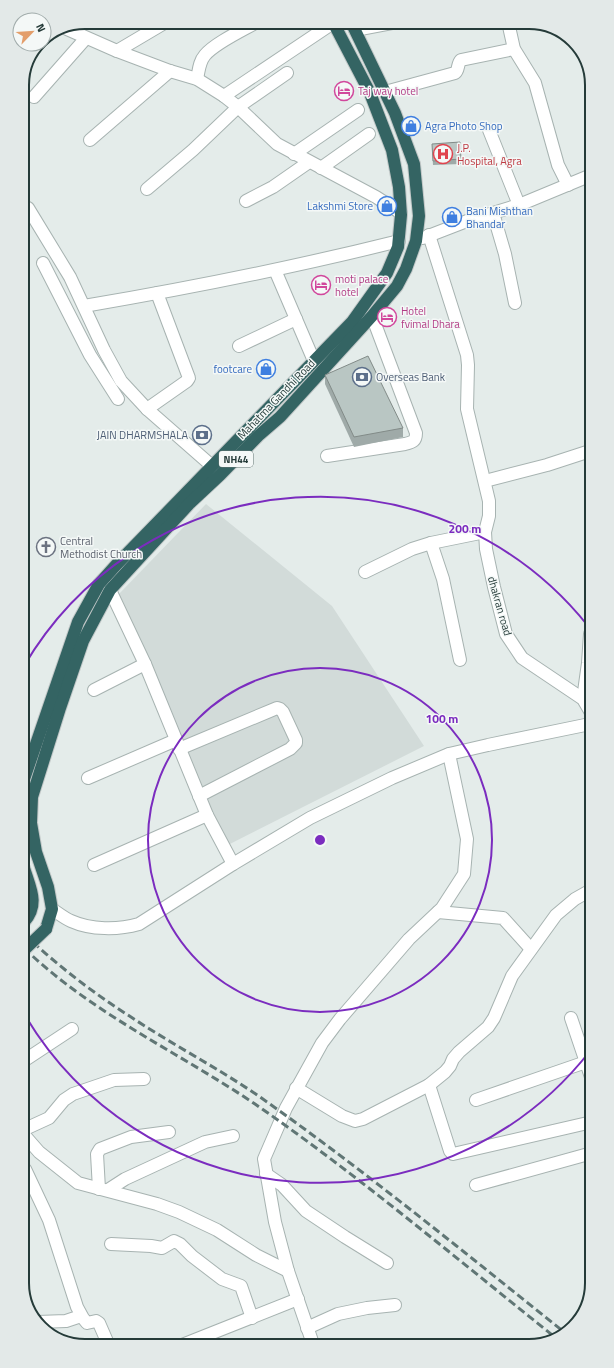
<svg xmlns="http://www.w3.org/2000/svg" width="614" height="1368" font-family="'Titillium Web',sans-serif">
	<rect width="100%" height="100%" fill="#e4ecea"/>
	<path fill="#d2dbd9" d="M206 504 332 606 424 746 220 849 118 595Z"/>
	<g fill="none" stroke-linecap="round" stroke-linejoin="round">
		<g stroke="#a7b3b1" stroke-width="14">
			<g id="minor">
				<path d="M508 22 514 49 535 83 558 165 568 185"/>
				<path d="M67 29 117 51 170 71 197 79 224 96 238 107 277 144 376 197 401 213"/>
				<path d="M355 30 397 22"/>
				<path d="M117 51 166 22"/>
				<path d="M197 79C199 70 199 62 205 55 215 43 243 30 257 22"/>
				<path d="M385 92 455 73C459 70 457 64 461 60L514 49"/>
				<path d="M224 96 333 23"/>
				<path d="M34 97 86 38"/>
				<path d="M489 130 519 205"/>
				<path d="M90 140 170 71"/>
				<path d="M294 154 358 110"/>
				<path d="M321 168 369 134"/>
				<path d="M147 189 193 150 238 107 287 73"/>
				<path d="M246 201 273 187 309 162"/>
				<path d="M22 205 28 208 70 277 104 350 121 381 147 409 212 466"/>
				<path d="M493 213 505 254 515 303"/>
				<path d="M429 235 467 355 468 365 467 409 489 501V516L485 532 486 549 494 587 506 634 522 658 583 699 590 711"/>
				<path d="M423 238 467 221 519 205 589 176"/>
				<path d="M43 263 90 355 118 399"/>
				<path d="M275 270 314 361"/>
				<path d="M84 306C190 288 295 267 399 241"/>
				<path d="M239 346 296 319"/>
				<path d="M147 409 187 381 189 378 157 293"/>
				<path d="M327 456 405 444C413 442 416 441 416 433L372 316"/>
				<path d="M485 481 547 465 590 451"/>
				<path d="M431 543 443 579 460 660"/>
				<path d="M365 572 412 549 431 543 485 532"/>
				<path d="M110 590 145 664 207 815 233 864"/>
				<path d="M94 690 145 664"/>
				<path d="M583 699 588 663 590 634"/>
				<path d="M179 749 277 708 280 709 283 712 296 740V743L290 749 199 796"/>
				<path d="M88 778 176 740"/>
				<path d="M94 865 207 815"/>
				<path d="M52 909C58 913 64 918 71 921 91 930 118 930 139 924L233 864 310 818 392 778 449 754 488 745 590 724"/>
				<path d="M438 912 503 918 531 949"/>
				<path d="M571 1018 591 1077"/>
				<path d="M25 1060 72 1029"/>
				<path d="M429 1085 450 1151 453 1154 592 1122"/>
				<path d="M296 1088 342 1116 355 1121 363 1119 429 1085 445 1072 450 1066 453 1059 459 1052 488 1027 494 1018 512 976 556 915 575 899 591 890"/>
				<path d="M476 1100 586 1062"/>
				<path d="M25 1129 49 1118 64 1100 73 1094 114 1080 144 1079"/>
				<path d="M25 1136 39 1152 78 1183 157 1204 179 1212 217 1230 256 1255 288 1271"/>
				<path d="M25 1169 49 1220 77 1307 83 1318 87 1323 96 1321 99 1323 109 1346"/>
				<path d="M266 1174 282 1185 306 1211 345 1237 387 1263"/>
				<path d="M476 1185 592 1153"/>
				<path d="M99 1189 97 1154 100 1149 131 1137 169 1132"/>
				<path d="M108 1190 125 1179 205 1142 233 1136"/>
				<path d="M111 1244 151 1246 162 1248 174 1241 180 1244 192 1256 222 1279 241 1286 252 1318"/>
				<path d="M25 1302 26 1305"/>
				<path d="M38 1322 66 1321 81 1316"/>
				<path d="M307 1328 338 1314 367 1308 395 1305"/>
				<path d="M313 1344 288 1271 275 1222 264 1159 286 1108 322 1043 340 1019 409 939 442 908 464 874 467 839 449 754"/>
				<path d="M182 1345 298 1299"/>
			</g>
		</g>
		<g stroke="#c2c8c8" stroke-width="14">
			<g id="highway">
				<path d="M24 779 78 622 99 584 117 564 352 322 387 273 398 247 401 215 399 187 392 150 370 93 333 22"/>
				<path d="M24 868C30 888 40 904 24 922"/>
				<path d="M46 929 52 909 48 887 36 852 31 823 32 797 60 708 83 641 110 590 190 503 220 475 258 436 280 417 372 316 397 286 406 269 416 241 419 216 414 164 395 113 351 22"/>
			</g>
		</g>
		<use href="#minor" stroke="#fff" stroke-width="12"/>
		<use href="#highway" stroke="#346463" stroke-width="12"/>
		<g stroke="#607675" stroke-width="3" stroke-dasharray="8 4" stroke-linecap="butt">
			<path d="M24 934C57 965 93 993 131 1017 173 1045 218 1068 260 1097 365 1171 464 1252 564 1332"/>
			<path d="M24 948C91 1013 178 1052 255 1104 359 1176 457 1259 556 1338"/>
		</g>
		<g stroke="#c2c8c8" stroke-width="14" stroke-linecap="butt">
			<path id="highway-bridge" d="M24 950 46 929"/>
		</g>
		<use href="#highway-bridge" stroke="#346463" stroke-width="12"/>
	</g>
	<g fill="#9faaa8">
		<path d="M432 148 461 159V164L433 165Z"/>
		<path d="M325 375 403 428V437L354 447 325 384Z"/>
	</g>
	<g fill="#b9c6c3" stroke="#828b88">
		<path d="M460 142 461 159 433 161 432 144Z"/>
		<path d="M368 356 403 428 354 437 325 375Z"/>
	</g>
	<g fill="none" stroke="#7b2cbf" stroke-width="2">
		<circle cx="320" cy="840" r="172"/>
		<path d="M590 1051A343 343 0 0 1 26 1017M24 666A343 343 0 0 1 588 626"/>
	</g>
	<defs>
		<g id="hotel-ring" transform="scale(1)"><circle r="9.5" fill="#f4f8f7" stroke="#d1479c" stroke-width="1.5"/><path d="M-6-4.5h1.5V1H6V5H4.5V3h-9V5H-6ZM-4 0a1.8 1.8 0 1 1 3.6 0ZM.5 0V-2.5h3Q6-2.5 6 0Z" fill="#d1479c"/></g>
		<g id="shop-ring" transform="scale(1)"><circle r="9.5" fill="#f4f8f7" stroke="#3f7fe0" stroke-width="1.5"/><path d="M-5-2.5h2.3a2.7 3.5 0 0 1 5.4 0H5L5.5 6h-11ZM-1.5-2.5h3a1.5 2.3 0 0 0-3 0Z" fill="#3f7fe0"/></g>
		<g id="hospital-ring" transform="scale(1)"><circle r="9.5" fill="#f4f8f7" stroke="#e0444e" stroke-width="1.5"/><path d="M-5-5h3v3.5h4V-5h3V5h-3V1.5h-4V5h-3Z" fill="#e0444e"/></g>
		<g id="bank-ring" transform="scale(1)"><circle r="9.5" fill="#f4f8f7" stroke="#5c6f8a" stroke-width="1.5"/><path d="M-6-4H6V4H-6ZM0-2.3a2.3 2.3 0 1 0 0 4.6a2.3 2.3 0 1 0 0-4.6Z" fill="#5c6f8a"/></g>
		<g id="church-ring" transform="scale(1)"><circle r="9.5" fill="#f4f8f7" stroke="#6b7280" stroke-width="1.5"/><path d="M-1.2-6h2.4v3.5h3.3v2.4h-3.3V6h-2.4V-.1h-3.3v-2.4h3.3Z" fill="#6b7280"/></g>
	</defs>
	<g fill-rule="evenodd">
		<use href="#hotel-ring" x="344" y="91"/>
		<use href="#shop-ring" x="411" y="126"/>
		<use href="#hospital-ring" x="443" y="154"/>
		<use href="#shop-ring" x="387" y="206"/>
		<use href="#shop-ring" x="452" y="217"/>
		<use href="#hotel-ring" x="321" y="285"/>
		<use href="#hotel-ring" x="387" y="317"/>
		<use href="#shop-ring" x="266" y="369"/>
		<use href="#bank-ring" x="362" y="377"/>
		<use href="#bank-ring" x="202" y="435"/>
		<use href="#church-ring" x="46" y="547"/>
	</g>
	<g text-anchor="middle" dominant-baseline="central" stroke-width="3" stroke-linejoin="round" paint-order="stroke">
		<rect fill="#f4f8f7" stroke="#637472" stroke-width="1" x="219" y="451" width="34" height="16" rx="3"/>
		<g font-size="10" font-weight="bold" fill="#253b39">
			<text x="236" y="459">NH44</text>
		</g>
		<g font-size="11" fill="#b23c85" stroke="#f4f8f7" text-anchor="start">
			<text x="358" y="91">Taj way hotel</text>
			<text x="335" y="279">moti palace<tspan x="335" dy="13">hotel</tspan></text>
			<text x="401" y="311">Hotel<tspan x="401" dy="13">fvimal Dhara</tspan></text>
		</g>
		<g font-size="11" fill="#366cbe" stroke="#f4f8f7" text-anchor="start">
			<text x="425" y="126">Agra Photo Shop</text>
			<text x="373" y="206" text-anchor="end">Lakshmi Store</text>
			<text x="466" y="211">Bani Mishthan<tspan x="466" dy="13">Bhandar</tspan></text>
			<text x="252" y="369" text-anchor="end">footcare</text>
		</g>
		<g font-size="11" fill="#be3a42" stroke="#f4f8f7" text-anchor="start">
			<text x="457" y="148">J.P.<tspan x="457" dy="13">Hospital, Agra</tspan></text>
		</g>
		<g font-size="11" fill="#4e5e75" stroke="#f4f8f7" text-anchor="start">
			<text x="376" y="377">Overseas Bank</text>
			<text x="188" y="435" text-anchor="end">JAIN DHARMSHALA</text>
		</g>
		<g font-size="11" fill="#253b39" stroke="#f4f8f7">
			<text transform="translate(276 399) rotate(-46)">Mahatma Gandhi Road</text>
			<text transform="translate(500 606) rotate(74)">dhakran road</text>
		</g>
		<g font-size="11" fill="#5b616d" stroke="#f4f8f7" text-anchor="start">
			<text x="60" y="541">Central<tspan x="60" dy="13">Methodist Church</tspan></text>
		</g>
	</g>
	<path d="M0 0H614V1368H0ZM85 29H529A56 56 0 0 1 585 85V1283A56 56 0 0 1 529 1339H85A56 56 0 0 1 29 1283V85A56 56 0 0 1 85 29Z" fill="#e3e9e8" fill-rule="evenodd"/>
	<path fill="none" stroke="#253b39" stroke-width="2" d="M85 29H529A56 56 0 0 1 585 85V1283A56 56 0 0 1 529 1339H85A56 56 0 0 1 29 1283V85A56 56 0 0 1 85 29Z"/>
	<circle cx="320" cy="840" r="6" fill="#7b2cbf" stroke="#f4f8f7" stroke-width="2"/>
	<g font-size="12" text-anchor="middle" font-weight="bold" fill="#7b2cbf" stroke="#f4f8f7" stroke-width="3" stroke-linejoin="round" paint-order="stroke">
		<text x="465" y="533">200 m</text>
		<text x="442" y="723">100 m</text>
	</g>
	<g transform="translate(32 32) rotate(65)"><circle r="19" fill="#f4f8f7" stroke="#a1acab"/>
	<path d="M0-3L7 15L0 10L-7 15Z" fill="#e39e6b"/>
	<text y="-6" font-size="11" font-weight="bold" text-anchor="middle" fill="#253b39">N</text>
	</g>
</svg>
